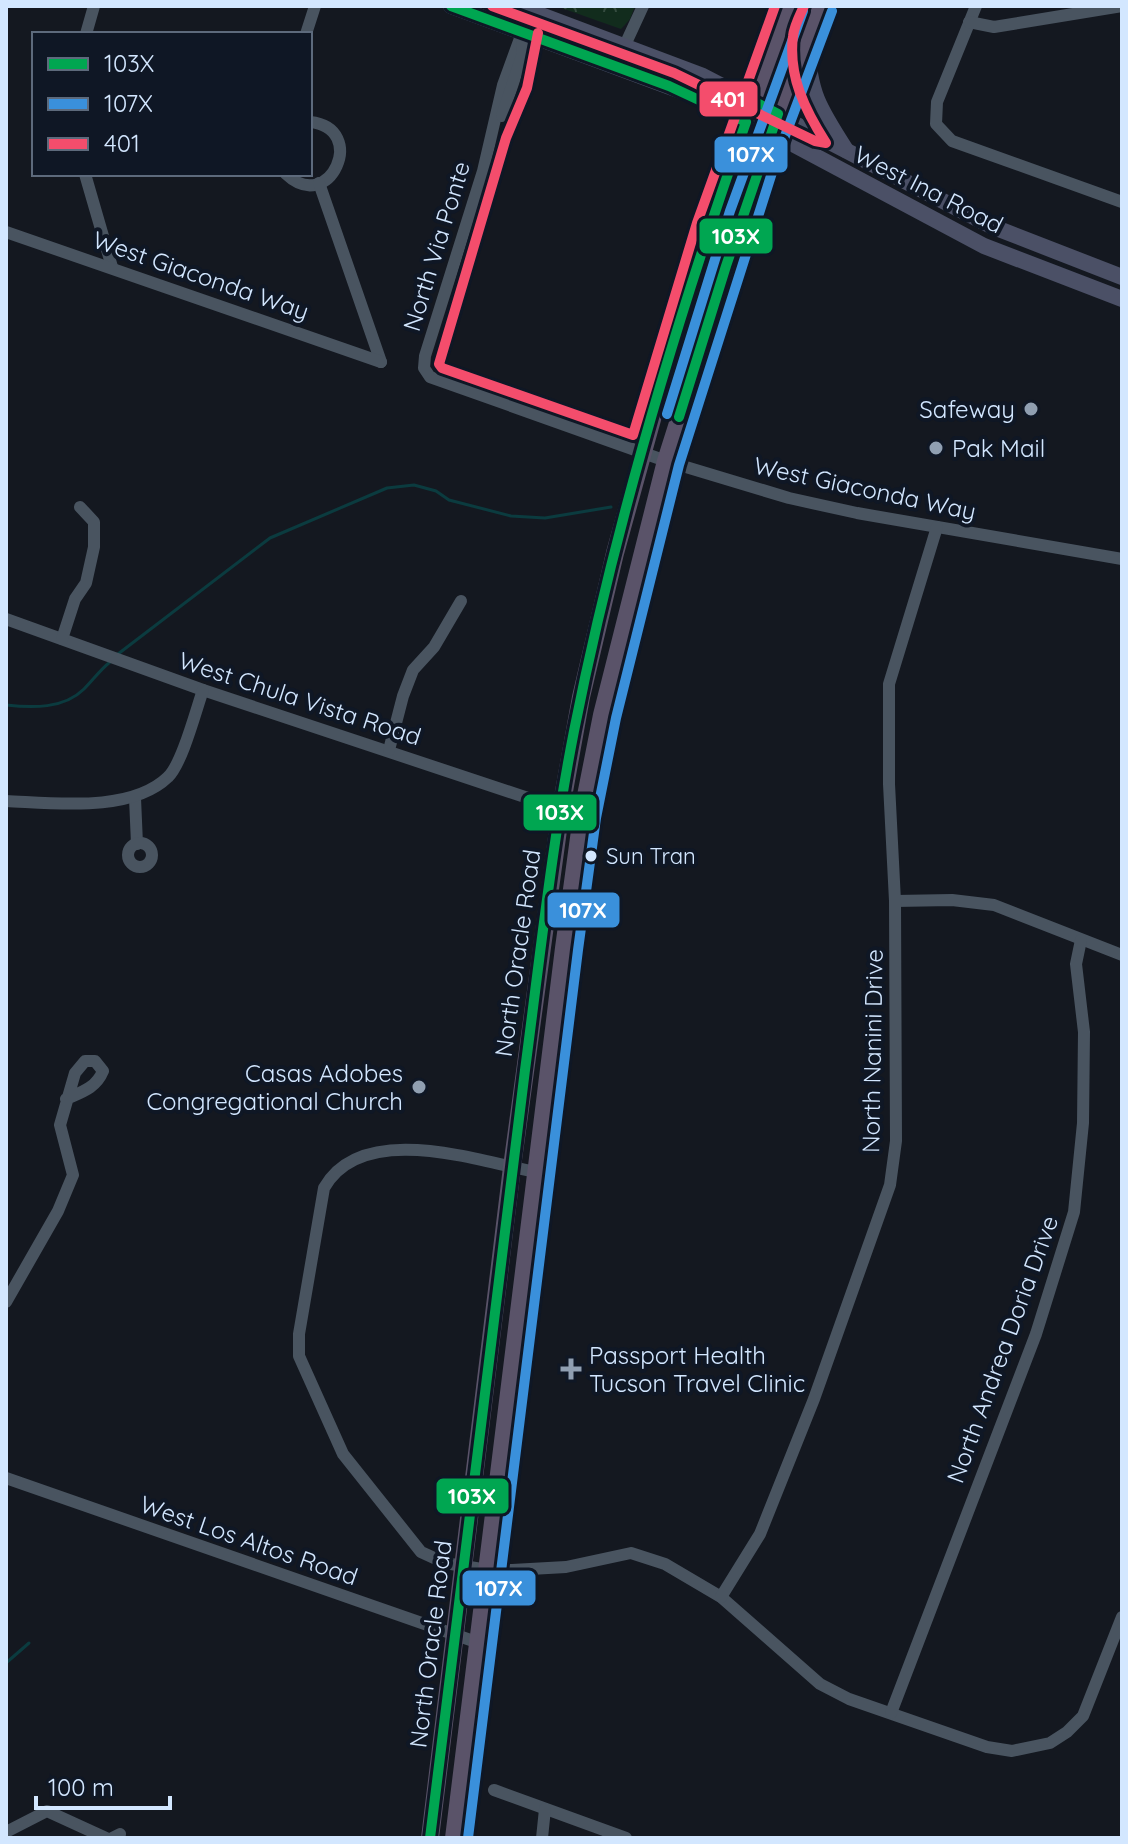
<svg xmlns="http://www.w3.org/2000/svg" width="1128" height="1844" font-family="Quicksand,sans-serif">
	<defs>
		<pattern id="forest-crowns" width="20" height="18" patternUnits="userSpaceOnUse" patternTransform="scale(2)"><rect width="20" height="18" fill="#122c1d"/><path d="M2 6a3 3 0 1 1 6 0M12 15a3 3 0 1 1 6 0" fill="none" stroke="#344b3f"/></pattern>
	</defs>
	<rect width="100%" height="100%" fill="#141820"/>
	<path fill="url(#forest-crowns)" d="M556 6H635L630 19 621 29Z"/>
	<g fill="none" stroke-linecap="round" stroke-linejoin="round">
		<g stroke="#0b3b3f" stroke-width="3">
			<path d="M118 654 270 538 387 488 414 485 436 491 449 500 511 516 545 518 611 507"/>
			<path d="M6 705C32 708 64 709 84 689 93 680 100 670 110 662"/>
			<path d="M6 1663 29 1643"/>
		</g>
		<g stroke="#495460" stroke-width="12">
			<path d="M976 6 937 102 936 124 952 141 1122 202"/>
			<path d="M530 11 503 85 483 171 425 356 424 368 430 377 666 461 789 498 857 513 1122 559"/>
			<path d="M969 22 994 27 1122 6"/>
			<path d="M86 34 94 6"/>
			<path d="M306 34 315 6"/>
			<path d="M625 45 643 6"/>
			<path d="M502 116 522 56 523 37"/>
			<path d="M85 174 112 267"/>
			<path d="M286 174C330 216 369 128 310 122"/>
			<path d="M319 183 381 362"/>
			<path d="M6 232 381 362"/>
			<path d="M6 619 203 690 582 816"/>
			<path d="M62 639 75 599 86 583 94 547V522L80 507"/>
			<path d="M389 750 403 696 413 670 434 647 461 601"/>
			<path d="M135 798 137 844"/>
			<path d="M6 801C54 803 131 813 168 777 182 764 196 710 203 690"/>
			<circle cx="140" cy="855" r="12"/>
			<path d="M895 901 952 900 994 905 1122 955"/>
			<path d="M535 1172C476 1160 362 1121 324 1188L299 1334V1356L343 1454 421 1552 445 1563 488 1570H512L566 1567 631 1553 665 1564 721 1597 820 1684 849 1699 987 1747 1012 1751 1050 1743 1067 1732 1083 1716 1122 1617"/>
			<path d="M6 1302 58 1211 73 1175 60 1125 75 1073 85 1061H95L103 1071C96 1088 82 1092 66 1099"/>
			<path d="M6 1478 479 1643"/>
			<path d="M721 1597 760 1534 814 1399 890 1185 896 1141 895 901 889 784V684L937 527"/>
			<path d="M891 1713 1036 1334 1074 1212 1083 1123 1084 1032 1076 964 1081 940"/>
			<path d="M494 1790 626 1838"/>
			<path d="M6 1832 47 1811 106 1838"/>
			<path d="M112 1838 120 1834"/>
			<path d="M542 1838 545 1809"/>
		</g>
		<g stroke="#4b5066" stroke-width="16">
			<path d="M451 6 697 97 789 142 984 246 1122 299"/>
			<path d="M517 6 703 76 991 226 1122 277"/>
			<path d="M807 43C809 93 819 108 846 150"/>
		</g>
		<g stroke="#5a5369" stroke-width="18">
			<path d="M430 1838 512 1167 561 808 581 697 615 553 677 329 725 181 790 6"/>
			<path d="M454 1838 564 948 582 816 602 715 666 461 763 155 819 6"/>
		</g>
		<g stroke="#0f1725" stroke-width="16">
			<g id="bus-1">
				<path d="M679 417 726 266 778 114 724 86"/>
				<path d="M430 1838C464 1582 491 1326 525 1070 540 957 552 843 574 731 615 524 676 321 746 122L669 86 451 6"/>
			</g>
		</g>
		<g stroke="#0f1725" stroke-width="16">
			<g id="bus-2">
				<path d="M667 414 730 211 803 11"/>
				<path d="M468 1838 578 950 596 818 616 718 679 465 776 160 832 11"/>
			</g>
		</g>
		<g stroke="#0f1725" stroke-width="16">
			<g id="bus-3">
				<path d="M492 6 674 73 815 141 826 143C805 110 788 76 793 36 794 26 800 15 804 6"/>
				<path d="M538 33 527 88 506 138 439 364 442 368 633 435 697 223 775 6"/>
			</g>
		</g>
		<use href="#bus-1" stroke="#00a651" stroke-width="10"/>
		<use href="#bus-2" stroke="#3a90db" stroke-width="10"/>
		<use href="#bus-3" stroke="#f44d6c" stroke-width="10"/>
	</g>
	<g fill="#909fb1" stroke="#0f1725" stroke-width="3">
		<circle cx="1031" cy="409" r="8"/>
		<circle cx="936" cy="448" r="8"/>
		<circle cx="419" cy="1087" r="8"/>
		<path d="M567 1357h8v8h8v8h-8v8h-8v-8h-8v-8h8z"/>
	</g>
	<circle fill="#d3e7ff" stroke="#0f1725" stroke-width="3" cx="591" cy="856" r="7"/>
	<g text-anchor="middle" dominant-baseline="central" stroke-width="8" stroke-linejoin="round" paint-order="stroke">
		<g font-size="22" fill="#d3e7ff" stroke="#0f1725" text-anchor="start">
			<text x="606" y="856">Sun Tran</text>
		</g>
		<g font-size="24" fill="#d3e7ff" stroke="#0f1725">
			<text transform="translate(929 189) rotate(27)">West Ina Road</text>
			<text transform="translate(436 246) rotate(-73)">North Via Ponte</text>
			<text transform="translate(201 275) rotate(19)">West Giaconda Way</text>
			<text transform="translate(865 488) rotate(12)">West Giaconda Way</text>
			<text transform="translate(300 698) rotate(18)">West Chula Vista Road</text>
			<text transform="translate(517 953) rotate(-82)">North Oracle Road</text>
			<text transform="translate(872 1051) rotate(-89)">North Nanini Drive</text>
			<text transform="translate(1002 1349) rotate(-70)">North Andrea Doria Drive</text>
			<text transform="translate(249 1540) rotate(19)">West Los Altos Road</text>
			<text transform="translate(430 1644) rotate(-83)">North Oracle Road</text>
		</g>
		<g font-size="24" fill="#d3e7ff" stroke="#0f1725" text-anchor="end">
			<text x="1015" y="409">Safeway</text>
			<text x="952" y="448" text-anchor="start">Pak Mail</text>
			<text x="403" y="1073">Casas Adobes<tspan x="403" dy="28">Congregational Church</tspan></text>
			<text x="589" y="1355" text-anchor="start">Passport Health<tspan x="589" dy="28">Tucson Travel Clinic</tspan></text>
		</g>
	</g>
	<g stroke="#0f1725" stroke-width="3">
		<rect x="698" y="80" width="61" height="38" rx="8" fill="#f44d6c"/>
		<rect x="713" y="135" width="76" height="39" rx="8" fill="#3a90db"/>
		<rect x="698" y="217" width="76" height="38" rx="8" fill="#00a651"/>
		<rect x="522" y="793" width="76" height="39" rx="8" fill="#00a651"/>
		<rect x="546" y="891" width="75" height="38" rx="8" fill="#3a90db"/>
		<rect x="435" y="1477" width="75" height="38" rx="8" fill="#00a651"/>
		<rect x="461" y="1569" width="76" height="38" rx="8" fill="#3a90db"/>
	</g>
	<g font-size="22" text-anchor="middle" font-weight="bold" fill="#fff">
		<text x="728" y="107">401</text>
		<text x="751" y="162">107X</text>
		<text x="736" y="244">103X</text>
		<text x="560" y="820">103X</text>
		<text x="583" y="918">107X</text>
		<text x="472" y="1504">103X</text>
		<text x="499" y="1596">107X</text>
	</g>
	<rect width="1128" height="1844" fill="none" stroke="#d3e7ff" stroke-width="16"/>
	<rect x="32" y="32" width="280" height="144" fill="#0f1725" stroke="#5d6a7c" stroke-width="2"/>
	<rect x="48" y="58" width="40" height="12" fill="#00a651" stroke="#5d6a7c" stroke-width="2"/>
	<text x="104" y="72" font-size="24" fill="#d3e7ff">103X</text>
	<rect x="48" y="98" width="40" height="12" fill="#3a90db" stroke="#5d6a7c" stroke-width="2"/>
	<text x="104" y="112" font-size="24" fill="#d3e7ff">107X</text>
	<rect x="48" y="138" width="40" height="12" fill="#f44d6c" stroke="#5d6a7c" stroke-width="2"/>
	<text x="104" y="152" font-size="24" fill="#d3e7ff">401</text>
	<path d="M36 1796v12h134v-12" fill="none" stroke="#d3e7ff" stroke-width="4"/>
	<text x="48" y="1796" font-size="24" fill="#d3e7ff" stroke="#0f1725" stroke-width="6" paint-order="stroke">100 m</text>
</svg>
